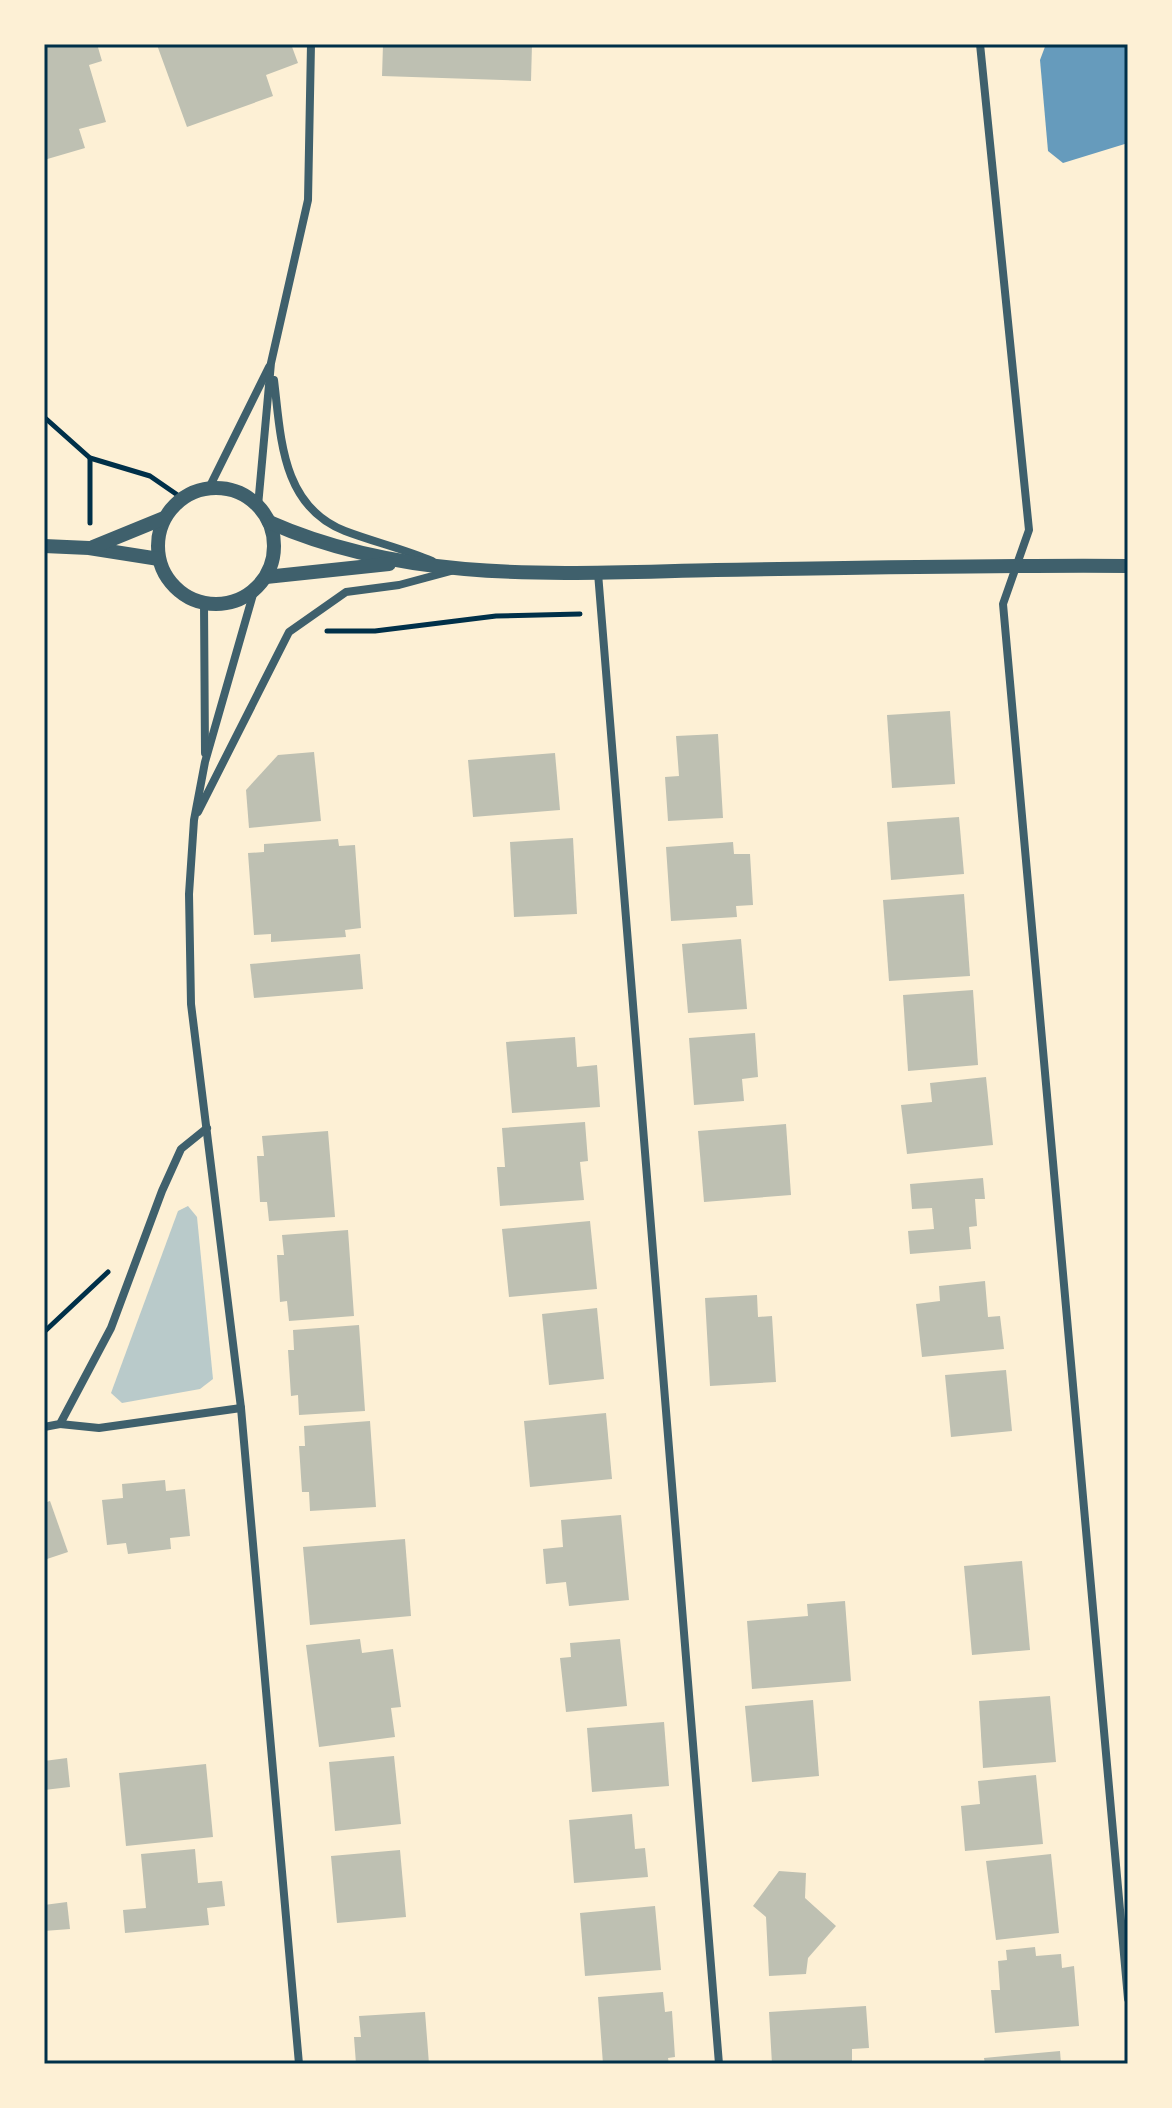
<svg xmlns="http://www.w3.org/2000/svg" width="1172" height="2108" font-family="'Alegreya Sans',sans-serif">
	<rect width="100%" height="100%" fill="#fdf0d5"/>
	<path fill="#b9caca" d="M188 1206 197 1217 213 1379 200 1389 122 1403 111 1393 178 1211Z"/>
	<path fill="#669bbc" d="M1046 44H1128V143L1063 163 1048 151 1040 60Z"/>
	<g fill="#bec0b2">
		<path d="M44 44H97L102 61 89 65 106 122 79 129 85 148 44 160Z"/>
		<path d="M161 44H291L298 63 266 75 273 96 187 127 157 45Z"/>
		<path d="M383 44H532L531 81 382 76Z"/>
		<path d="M950 711 955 784 892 788 887 715Z"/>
		<path d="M718 734 723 818 668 821 665 777 679 776 676 736Z"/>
		<path d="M314 752 321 821 249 828 246 790 278 755Z"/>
		<path d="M555 753 560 810 473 817 468 760Z"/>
		<path d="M959 817 964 874 891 880 887 822Z"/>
		<path d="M573 838 577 914 514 917 510 842Z"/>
		<path d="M338 839 339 846 355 845 361 928 345 930 346 937 271 942V934L254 935 248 853 264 852V844Z"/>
		<path d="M733 842 734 854H750L753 905 736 906 737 917 671 921 666 847Z"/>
		<path d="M964 894 970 976 889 981 883 900Z"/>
		<path d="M741 939 747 1009 688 1013 682 944Z"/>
		<path d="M360 954 363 989 254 998 250 964Z"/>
		<path d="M973 990 978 1065 908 1071 903 995Z"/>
		<path d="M755 1033 758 1077 742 1079 744 1101 694 1105 689 1038Z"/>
		<path d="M575 1037 577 1067 597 1065 600 1107 512 1113 506 1042Z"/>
		<path d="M986 1077 993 1145 907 1154 901 1105 932 1102 930 1083Z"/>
		<path d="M585 1122 588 1161 580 1162 584 1200 500 1206 497 1167H505L502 1128Z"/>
		<path d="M786 1124 791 1195 704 1202 698 1131Z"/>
		<path d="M328 1131 335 1217 269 1221 267 1202H260L257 1156H264L262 1136Z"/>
		<path d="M983 1178 985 1199H975L977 1226 969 1227 971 1249 910 1254 908 1231 934 1229 932 1208 912 1209 910 1184Z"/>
		<path d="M590 1221 597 1289 509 1297 502 1229Z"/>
		<path d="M348 1230 354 1316 289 1321 287 1301 280 1302 277 1255H284L282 1235Z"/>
		<path d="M985 1281 988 1317 1000 1316 1004 1349 922 1357 916 1304 940 1301 939 1286Z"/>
		<path d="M757 1295 758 1317 772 1316 776 1382 710 1386 705 1298Z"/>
		<path d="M597 1308 604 1379 549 1385 542 1314Z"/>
		<path d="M359 1325 365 1411 299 1415 298 1395 291 1396 288 1350H294L293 1330Z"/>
		<path d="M1006 1370 1012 1431 951 1437 945 1375Z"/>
		<path d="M606 1413 612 1479 530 1487 524 1421Z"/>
		<path d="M370 1421 376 1507 310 1511 309 1492H302L299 1446H305L304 1426Z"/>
		<path d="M165 1480 166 1491 185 1489 190 1536 170 1538 171 1549 128 1554 126 1543 107 1545 102 1500 123 1498 122 1484Z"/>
		<path d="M50 1501 68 1552 44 1560V1503Z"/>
		<path d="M621 1515 629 1600 569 1606 566 1582 546 1584 543 1549 563 1547 561 1520Z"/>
		<path d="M405 1539 411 1616 310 1625 303 1547Z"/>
		<path d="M1022 1561 1030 1650 972 1655 964 1566Z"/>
		<path d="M845 1601 851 1681 752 1689 747 1621 808 1616 807 1604Z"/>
		<path d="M360 1639 362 1653 393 1649 401 1707 391 1708 395 1737 319 1747 306 1645Z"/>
		<path d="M620 1639 627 1706 566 1712 560 1658 571 1657 570 1643Z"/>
		<path d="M1050 1696 1056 1762 983 1768 979 1701Z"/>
		<path d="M813 1700 819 1776 752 1782 745 1706Z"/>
		<path d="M664 1722 669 1786 592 1792 587 1728Z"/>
		<path d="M394 1756 401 1824 335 1831 329 1762Z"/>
		<path d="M67 1758 70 1787 44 1790V1761Z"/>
		<path d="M206 1764 213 1837 126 1846 119 1773Z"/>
		<path d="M1036 1775 1043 1844 965 1851 961 1806 980 1804 978 1781Z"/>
		<path d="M632 1814 635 1849 645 1848 648 1877 574 1883 569 1820Z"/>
		<path d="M195 1849 198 1883 222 1881 225 1906 207 1908 209 1925 125 1933 123 1910 146 1908 141 1854Z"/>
		<path d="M400 1850 406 1917 337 1923 331 1856Z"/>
		<path d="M1051 1854 1059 1933 996 1940 986 1861Z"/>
		<path d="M779 1871 806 1873 805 1898 836 1926 808 1958 806 1974 769 1976 766 1917 753 1906Z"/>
		<path d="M67 1902 70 1929 44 1931V1905Z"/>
		<path d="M655 1906 661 1970 585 1976 580 1913Z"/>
		<path d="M1035 1947 1036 1956 1061 1954 1062 1968 1074 1966 1079 2026 995 2033 991 1990H1000L998 1961 1007 1960 1006 1950Z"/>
		<path d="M663 1992 665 2012 672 2011 675 2057 668 2058 669 2064H603L598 1997Z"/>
		<path d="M866 2006 869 2048 852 2049V2064H772L769 2012Z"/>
		<path d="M425 2012 429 2064H356L354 2037H361L359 2016Z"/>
		<path d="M1060 2051 1061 2064H985L984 2058Z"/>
	</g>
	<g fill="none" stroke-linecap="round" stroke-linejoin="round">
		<g stroke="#003049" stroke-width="5">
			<path d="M44 417 90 458 150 476 179 496"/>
			<path d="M90 458V523"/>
			<path d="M327 631H375L496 616 580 614"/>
			<path d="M44 1332 108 1272"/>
		</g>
		<g stroke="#3f606c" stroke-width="8">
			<path d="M980 44 1029 530 1003 604 1128 1999"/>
			<path d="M274 380C281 437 281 506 345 531 374 542 404 549 432 561"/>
			<path d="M209 488 269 367"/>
			<path d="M258 506 271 363 308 200 311 44"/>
			<path d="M598 573 719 2064"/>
			<path d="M254 591 205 762 194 820 189 894 191 1004 241 1408 299 2064"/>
			<path d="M204 603 205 753"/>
			<path d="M198 812 289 632 346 592 399 585 451 571"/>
			<path d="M60 1424 99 1428 241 1408"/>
			<path d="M44 1427 60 1424 111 1328 162 1191 181 1149 207 1128"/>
		</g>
		<g stroke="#3f606c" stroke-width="14">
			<circle cx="216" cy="546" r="58"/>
			<path d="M269 522C411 585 564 573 716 570 853 568 991 565 1128 566"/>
			<path d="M44 546 89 548 159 559"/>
			<path d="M93 547 164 518"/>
			<path d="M266 577 389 564"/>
		</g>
	</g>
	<rect width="1172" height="2108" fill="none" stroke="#fdf0d5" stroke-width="92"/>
	<rect x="46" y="46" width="1080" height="2016" fill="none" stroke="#003049" stroke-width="3"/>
</svg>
